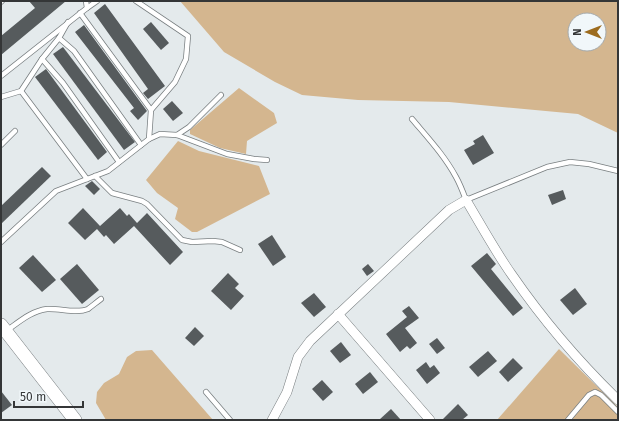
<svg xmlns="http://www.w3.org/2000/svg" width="619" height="421" font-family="'Fira Sans',sans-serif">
	<rect width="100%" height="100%" fill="#e4eaec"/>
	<g fill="#d4b68f" fill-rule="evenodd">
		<path d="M180 1H618V133L578 114 449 102 358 100 302 95 275 82 224 52ZM575 20H599V44H575Z"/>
		<path d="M239 88 274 113 277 123 247 141 246 154 220 148 190 134V130Z"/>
		<path d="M178 141 199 151 259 166 270 194 197 232H192L175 219 178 208 157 193 146 180Z"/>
		<path d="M559 349 618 407V420H497Z"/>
		<path d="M152 350 213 420H106L96 403 97 392 104 383 119 374 127 357 136 351Z"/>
	</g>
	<g fill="#565b5d">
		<path d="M29 1H66L1 55V36L35 8Z"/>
		<path d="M105 4 165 86 148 99 143 93 148 89 94 13Z"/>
		<path d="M151 22 169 43 161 50 143 29Z"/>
		<path d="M84 25 147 111 138 120 130 111 134 108 75 32Z"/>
		<path d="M63 47 135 142 124 150 53 54Z"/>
		<path d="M46 69 107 152 98 160 35 77Z"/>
		<path d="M172 101 183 113 173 121 163 109Z"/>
		<path d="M483 135 494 153 473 165 464 150 475 144 473 141Z"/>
		<path d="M42 167 51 176 1 224V206Z"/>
		<path d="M92 181 100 189 94 195 85 186Z"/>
		<path d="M563 190 566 199 552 205 548 195Z"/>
		<path d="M83 208 100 226 120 208 127 216 129 214 137 223 147 213 183 252 170 265 134 226 114 244 106 235 104 237 97 229 85 240 68 223Z"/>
		<path d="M272 235 286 257 273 266 258 244Z"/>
		<path d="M487 253 496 264 491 269 523 308 513 316 471 266Z"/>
		<path d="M33 255 56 280 42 292 19 268Z"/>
		<path d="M77 264 99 290 82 304 60 279Z"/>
		<path d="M368 264 374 271 367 276 362 269Z"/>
		<path d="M228 273 239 284 235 288 244 296 231 310 211 291Z"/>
		<path d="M575 288 587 304 573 315 560 300Z"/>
		<path d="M314 293 326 307 314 317 301 303Z"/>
		<path d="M409 306 419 318 405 328 417 343 410 349 407 346 400 352 386 334 407 317 402 311Z"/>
		<path d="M195 327 204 336 194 346 185 338Z"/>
		<path d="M437 338 445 348 437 354 429 344Z"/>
		<path d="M341 342 351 355 340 363 330 351Z"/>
		<path d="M488 351 497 361 478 377 469 367Z"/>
		<path d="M513 358 523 368 508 382 499 372Z"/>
		<path d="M426 362 430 368 434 365 440 373 427 384 416 370Z"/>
		<path d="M370 372 378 382 363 394 355 384Z"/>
		<path d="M322 380 333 392 323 401 312 389Z"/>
		<path d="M1 391 12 405 1 413Z"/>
		<path d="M458 404 468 415 462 420H442Z"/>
		<path d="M391 409 401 420H379Z"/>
	</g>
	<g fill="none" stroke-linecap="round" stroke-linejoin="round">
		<g stroke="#797f81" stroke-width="6">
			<g id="service">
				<path d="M1 2 2 1"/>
				<path d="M87 8 97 1"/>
				<path d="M80 13 151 110"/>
				<path d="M68 22 59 38 42 59 21 91 87 179"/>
				<path d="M59 38 74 51 141 145"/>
				<path d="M42 59 63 83 119 162"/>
				<path d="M1 76 87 8 86 1"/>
				<path d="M1 97 21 91"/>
				<path d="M412 119C428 138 444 155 456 177 460 184 463 192 466 200L547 167 570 162 589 164 618 171"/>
				<path d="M177 135 189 127 221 95"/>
				<path d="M149 139 160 134 177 135 227 154 254 159 267 160"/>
				<path d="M1 145 15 131"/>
				<path d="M95 176 112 193 142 201 147 204 182 240 192 242 213 241 222 242 240 250"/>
				<path d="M1 242 56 191 108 171 149 139 151 110 175 82 186 59 188 36 136 1"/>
				<path d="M6 331C19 322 31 311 47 309 60 308 76 314 88 309 92 306 97 302 101 299"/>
				<path d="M206 392 230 420"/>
				<path d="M568 420 589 395 595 392 601 395 618 412"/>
			</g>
		</g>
		<g stroke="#797f81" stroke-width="10">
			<g id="minor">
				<path d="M338 314 430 420"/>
				<path d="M272 420 287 392 298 357 310 341 449 210 466 200C481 225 495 251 512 275 543 320 579 362 618 400"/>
			</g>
		</g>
		<g stroke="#797f81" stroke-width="14">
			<path id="secondary" d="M1 325 75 420"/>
		</g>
		<use href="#service" stroke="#fff" stroke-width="4.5"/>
		<use href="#minor" stroke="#fff" stroke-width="9"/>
		<use href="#secondary" stroke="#fff" stroke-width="13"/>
	</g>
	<rect width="619" height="421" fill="none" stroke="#343637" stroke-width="4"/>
	<g transform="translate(587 32) rotate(270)"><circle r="19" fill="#f1f7fa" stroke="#a5aaac"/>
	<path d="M0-3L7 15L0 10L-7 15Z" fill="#9c6b1e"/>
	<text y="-6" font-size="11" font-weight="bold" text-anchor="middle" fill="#343637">N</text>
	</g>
	<path d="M14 401v6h69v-6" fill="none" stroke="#343637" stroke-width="2"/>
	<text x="20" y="401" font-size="12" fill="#343637" stroke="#f1f7fa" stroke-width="3" paint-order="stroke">50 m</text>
</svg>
